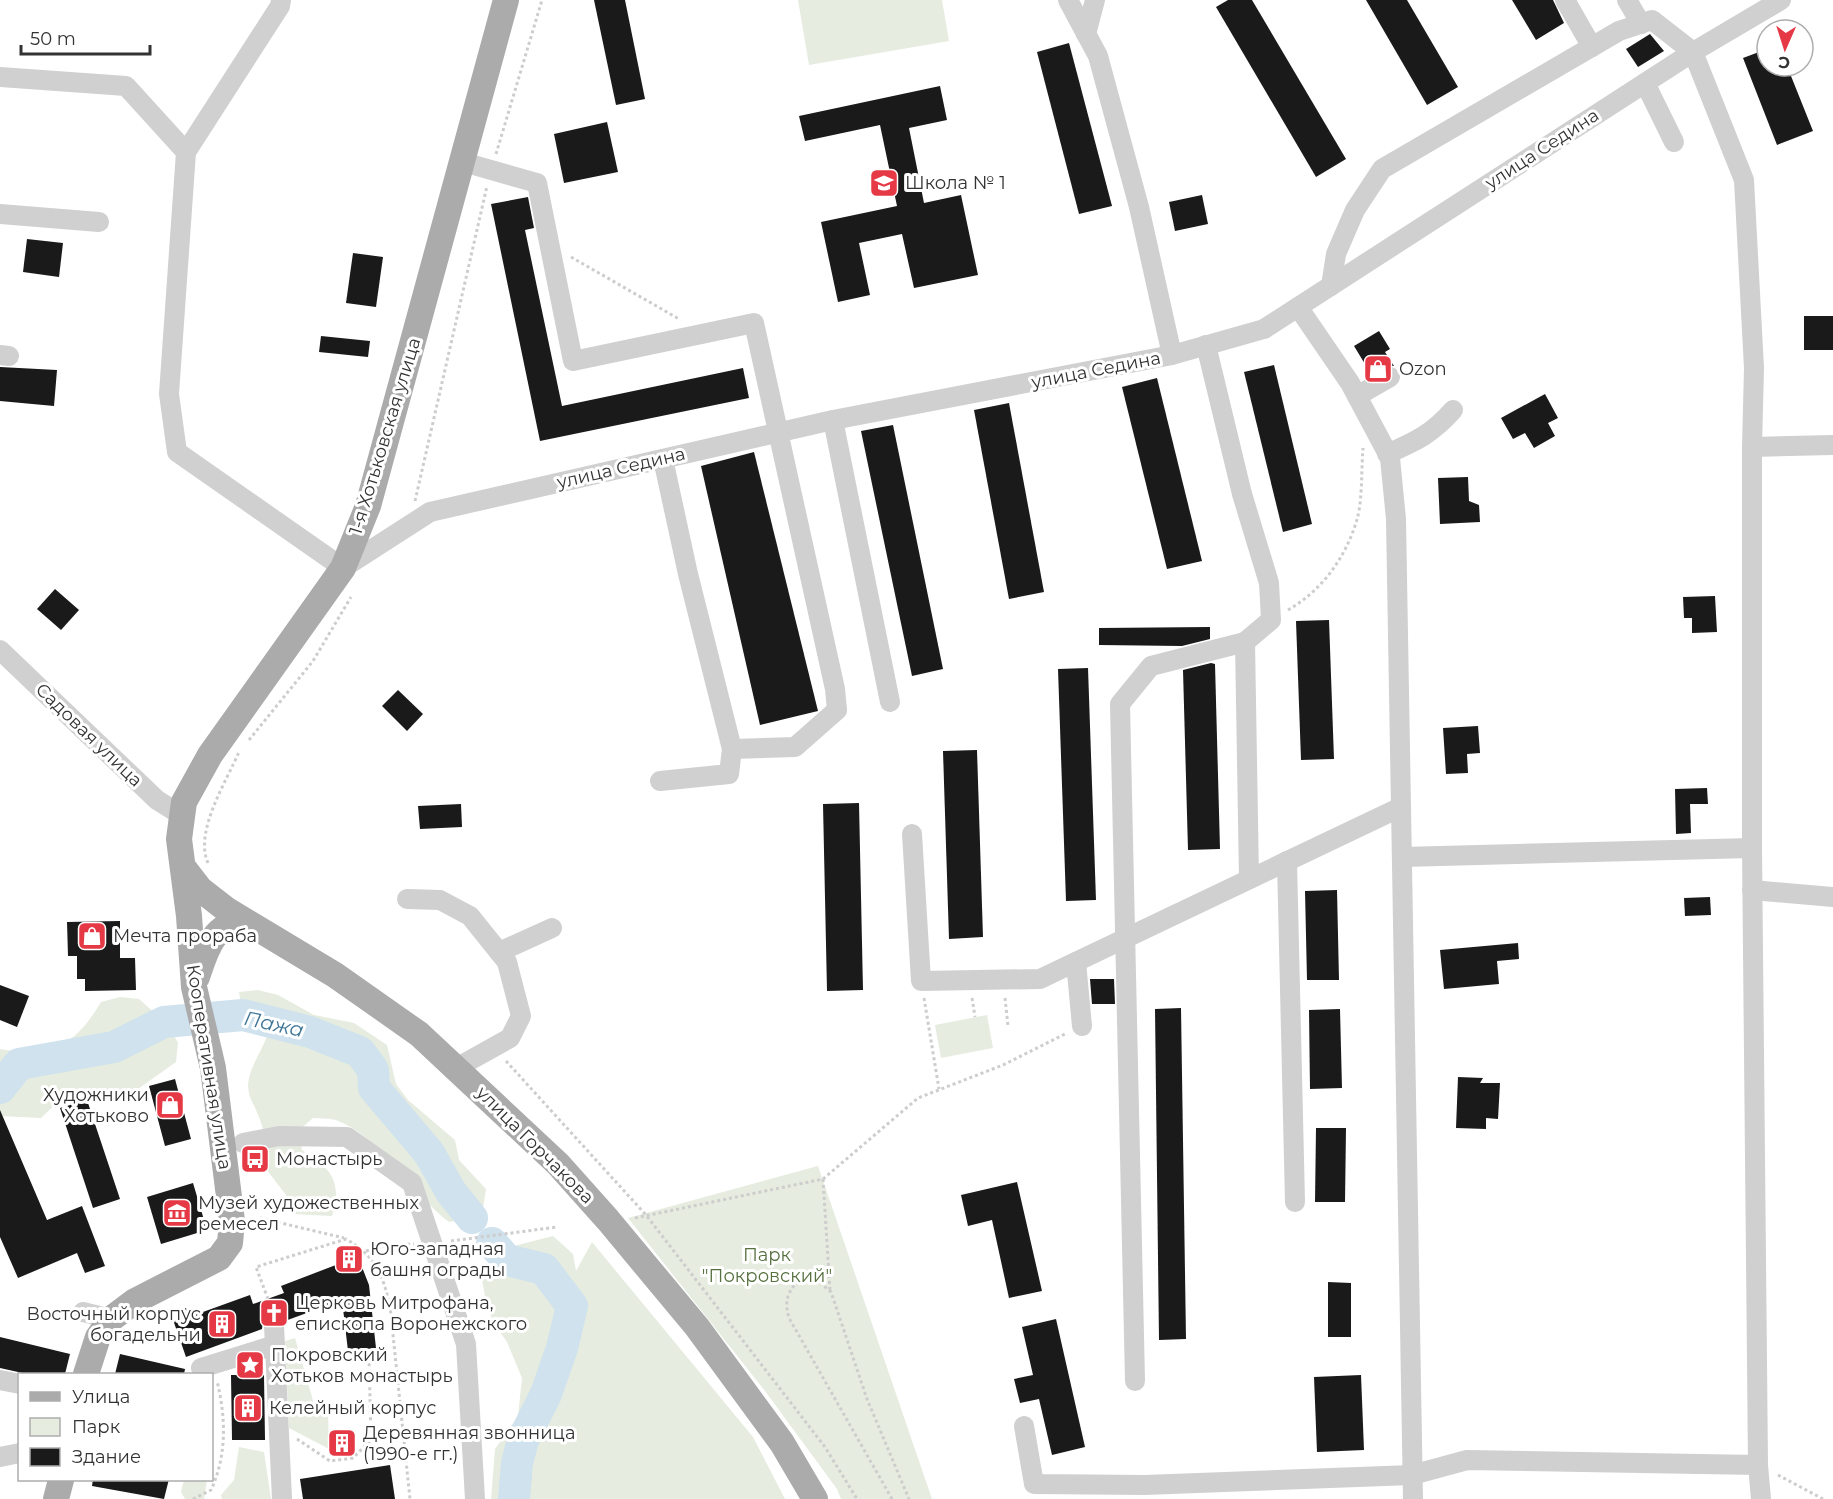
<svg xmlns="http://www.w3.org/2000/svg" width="1833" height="1499" font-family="Montserrat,sans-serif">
	<rect width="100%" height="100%" fill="#fff"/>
	<g fill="#e6ecdf">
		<path d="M798 0H942L949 41 809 65Z"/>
		<path d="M258 990 278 995 314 1015 354 1023 387 1045 396 1084 408 1100 455 1140 459 1160 486 1189 483 1208 467 1219 449 1222C412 1194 380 1136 336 1120 329 1118 320 1119 313 1118L298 1131 302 1150C331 1168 343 1182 332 1216L294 1214 286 1195 263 1165C267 1144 265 1130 256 1110 254 1105 250 1099 249 1093 244 1074 261 1054 267 1036L241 1004 239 992Z"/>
		<path d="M120 997 139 999 169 1026 178 1043 176 1062 128 1096 108 1097 89 1091H69L41 1118 0 1116V1049C51 1058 75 1046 101 1002Z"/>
		<path d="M987 1015 993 1048 941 1058 935 1025Z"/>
		<path d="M818 1166 932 1499H841L837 1489 765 1391 628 1218Z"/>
		<path d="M553 1236 573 1254 576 1271 592 1242 753 1437 785 1499H491L495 1449 518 1416 522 1378 507 1342 495 1325 487 1308 480 1268 514 1246Z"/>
		<path d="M295 1338 316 1411 328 1409 329 1449 289 1428 285 1341Z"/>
		<path d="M239 1447 264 1452 271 1499H222L221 1495 234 1480Z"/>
		<path d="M184 1480H207L204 1499H185L181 1492Z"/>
	</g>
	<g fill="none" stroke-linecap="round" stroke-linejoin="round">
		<g stroke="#cfe2ee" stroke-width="32">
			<path d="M0 1088 19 1064 114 1047 164 1022 243 1015 310 1032 360 1052 373 1070 374 1088 429 1153 451 1192 472 1218"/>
			<path d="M492 1243 507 1260 544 1269 572 1306 562 1348 546 1394 523 1440 517 1463 514 1499"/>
		</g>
	</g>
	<g fill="#1a1a1a">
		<path d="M594 0H625L645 99 616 105Z"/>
		<path d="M1228 0H1252L1346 159 1316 177 1216 7Z"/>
		<path d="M1366 0H1407L1458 87 1427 105Z"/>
		<path d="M1512 0H1553L1564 23 1536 40Z"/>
		<path d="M1650 34 1664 51 1638 67 1626 49Z"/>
		<path d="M1069 43 1112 206 1079 214 1037 52Z"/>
		<path d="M1767 49V66H1787L1813 131 1777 145 1743 58Z"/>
		<path d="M940 86 947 120 909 128 924 203 961 195 978 275 914 288 902 234 859 243 870 295 838 302 821 222 897 206 880 125 805 141 799 116Z"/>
		<path d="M607 122 618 172 564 183 554 134Z"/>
		<path d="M1202 195 1208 224 1175 231 1169 202Z"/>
		<path d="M528 197 534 228 525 230 562 406 743 368 749 398 540 441 491 204Z"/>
		<path d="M27 239 63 243 59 277 23 272Z"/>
		<path d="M353 253 383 257 376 307 346 303Z"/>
		<rect x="1804" y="316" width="29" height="34"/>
		<path d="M1379 331 1390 349 1385 352 1394 366H1385L1371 374 1354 346Z"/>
		<path d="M321 336 370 341 368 357 319 352Z"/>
		<path d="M1274 365 1312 524 1283 532 1244 372Z"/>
		<path d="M0 367 57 370 54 406 0 401Z"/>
		<path d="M1157 378 1202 561 1167 569 1122 387Z"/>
		<path d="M1545 394 1558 418 1548 423 1555 436 1534 448 1525 433 1513 439 1501 418Z"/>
		<path d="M1009 403 1044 592 1009 599 974 410Z"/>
		<path d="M893 425 943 669 912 676 861 431Z"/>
		<path d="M754 452 818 711 760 725 701 466Z"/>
		<path d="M1468 477 1469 501 1479 505 1480 522 1440 524 1438 478Z"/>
		<path d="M55 589 79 610 61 630 37 609Z"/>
		<path d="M1715 596 1717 632 1692 633V618H1684L1683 597Z"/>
		<path d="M1329 620 1334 759 1301 760 1296 621Z"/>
		<path d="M1210 627V639L1182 646 1099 645V628Z"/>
		<path d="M1211 663 1215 664 1220 849 1188 850 1183 670Z"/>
		<path d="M1088 668 1096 900 1066 901 1058 669Z"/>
		<path d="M398 690 423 714 407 731 382 706Z"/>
		<path d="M1478 726 1480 753 1467 754 1468 773 1446 774 1443 728Z"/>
		<path d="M977 750 983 937 949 939 943 751Z"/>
		<path d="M1707 788 1708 804H1690L1691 833 1676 834 1675 789Z"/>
		<path d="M859 803 863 990 827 991 823 804Z"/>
		<path d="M461 804 462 827 420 829 418 806Z"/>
		<path d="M1337 890 1339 980H1307L1305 891Z"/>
		<path d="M1710 897 1711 915 1685 916 1684 898Z"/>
		<path d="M120 921V958H135L136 990 85 991V979H77V956H68L67 922Z"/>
		<path d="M1518 943 1519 959 1497 961 1499 984 1444 989 1440 950Z"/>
		<path d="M1090 979H1114L1115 1004H1092Z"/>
		<path d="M0 985 29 996 17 1027 0 1020Z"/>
		<path d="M1181 1008 1186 1339 1159 1340 1155 1009Z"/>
		<path d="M1340 1009 1342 1088 1310 1089 1309 1010Z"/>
		<path d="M1458 1077 1483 1078 1480 1083H1500L1498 1119 1486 1118V1129L1456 1128Z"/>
		<path d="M175 1079 191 1139 165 1146 149 1086Z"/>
		<path d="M87 1100 120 1199 93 1208 60 1108Z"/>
		<path d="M0 1110 47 1220 82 1206 105 1266 85 1273 77 1253 18 1278 0 1237Z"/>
		<path d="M1316 1128H1346L1345 1202H1315Z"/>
		<path d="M1017 1182 1042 1291 1009 1298 992 1220 968 1226 961 1195Z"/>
		<path d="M193 1183 207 1230 161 1244 147 1197Z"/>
		<path d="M355 1249 369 1285 376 1348 348 1351 342 1300 285 1321 279 1314 268 1315 263 1320 262 1329 186 1357 171 1314 186 1308 189 1317 250 1295 253 1304 284 1293 281 1286 341 1263 338 1255Z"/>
		<path d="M1328 1282 1351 1283V1337H1328Z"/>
		<path d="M1056 1319 1085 1447 1052 1455 1039 1399 1020 1403 1014 1379 1033 1375 1022 1327Z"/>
		<path d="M0 1337 70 1354 65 1374H27L0 1368Z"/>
		<path d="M120 1354 185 1369 184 1374H115Z"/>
		<path d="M231 1375H264L265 1440H232Z"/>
		<path d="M1361 1375 1364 1450 1317 1452 1314 1377Z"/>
		<path d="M390 1465 395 1499H303L300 1479Z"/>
		<path d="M93 1479H169L164 1499 92 1486Z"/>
	</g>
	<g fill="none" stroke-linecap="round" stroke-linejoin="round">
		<g stroke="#cdcdcd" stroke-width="3" stroke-dasharray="3 3" stroke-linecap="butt">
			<path d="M496 154 542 0"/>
			<path d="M571 257 679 319"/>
			<path d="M415 501 487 186"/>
			<path d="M1288 610C1321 591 1344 560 1356 523 1363 501 1361 472 1363 448"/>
			<path d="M249 740 313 661 351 597"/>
			<path d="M208 863C194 832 226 782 239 752"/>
			<path d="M924 998 939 1089"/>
			<path d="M972 998 975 1017"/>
			<path d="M1005 998 1008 1026"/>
			<path d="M506 1061 646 1215 825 1447 857 1499"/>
			<path d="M823 1179 830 1291"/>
			<path d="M260 1218 344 1238"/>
			<path d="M635 1218 823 1179 918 1098 1003 1065 1067 1033"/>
			<path d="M451 1241 557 1227"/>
			<path d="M366 1251 389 1245 414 1244"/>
			<path d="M268 1299 256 1267 346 1239C376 1257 382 1273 390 1306L410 1499"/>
			<path d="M297 1439 330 1461 353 1458 371 1440 369 1357"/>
			<path d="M1778 1475 1823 1499"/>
			<path d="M193 1499 211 1490C227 1455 226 1418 217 1381"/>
			<path d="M892 1499 789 1318C785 1304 786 1296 795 1284L818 1281 831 1292 867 1399 909 1499"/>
		</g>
		<g stroke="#d0d0d0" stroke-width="20">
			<path d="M1068 0 1098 56 1139 207 1172 355"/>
			<path d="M1565 0 1592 47"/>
			<path d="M1627 0 1641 24"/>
			<path d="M1086 34 1095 0"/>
			<path d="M0 77 126 86 186 152 169 394 177 452 343 568 430 512 833 420 1172 355 1264 329 1693 52 1781 0"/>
			<path d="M1645 83 1674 142"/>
			<path d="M186 152 280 6 281 0"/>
			<path d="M463 162 537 183 573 361 754 323 835 689 837 710 795 747 732 749"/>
			<path d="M0 214 99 222"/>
			<path d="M1331 286 1336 254 1355 210 1382 169 1619 31 1652 20 1693 52 1744 180 1754 368 1752 447V848L1758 1465 1761 1499"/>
			<path d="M1298 307 1350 383 1390 458 1396 519 1413 1499"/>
			<path d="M1206 345 1242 494 1269 583 1271 620 1245 642"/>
			<path d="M0 355 9 356"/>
			<path d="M1357 396 1390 377"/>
			<path d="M833 420 890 702"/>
			<path d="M1752 447 1833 445"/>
			<path d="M1387 454C1416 441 1432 434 1453 410"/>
			<path d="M0 650 157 800 181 815"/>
			<path d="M660 781 729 774 732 749 688 574 663 459"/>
			<path d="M912 834 921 981 1040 979 1401 807"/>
			<path d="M1402 857 1752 848"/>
			<path d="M1287 861 1295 1202"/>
			<path d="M1752 890 1833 897"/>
			<path d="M407 899 440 900 470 916 507 962 521 1016 510 1038 458 1067"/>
			<path d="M499 952 552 928"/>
			<path d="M1076 962 1082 1026"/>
			<path d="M243 1143 279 1136 347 1137 412 1183 466 1344 475 1499"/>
			<path d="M83 1312 111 1319"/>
			<path d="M274 1325 282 1499"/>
			<path d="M201 1368 275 1345"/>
			<path d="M0 1380 20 1384"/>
			<path d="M1135 1381 1120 704 1151 666 1245 642 1249 879"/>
			<path d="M1024 1426 1034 1484 1144 1485 1412 1475 1467 1460 1758 1465"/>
			<path d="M0 1457 20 1453"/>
		</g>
		<g stroke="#ababab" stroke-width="26">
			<path d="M183 867 200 889 227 910 335 975 419 1034 558 1164 608 1220 697 1327 782 1443 815 1499"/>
			<path d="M197 977C206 951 212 925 243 921"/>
			<path d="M86 1374 98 1337 111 1319 135 1301 219 1258 230 1243 232 1221 213 1068 194 987 189 916 179 839 184 802 210 755 343 568 368 506 506 0"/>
			<path d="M56 1499 61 1480"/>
		</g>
	</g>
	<defs>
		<g id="school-square" transform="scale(1.5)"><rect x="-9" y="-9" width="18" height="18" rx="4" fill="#e63946" stroke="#fff"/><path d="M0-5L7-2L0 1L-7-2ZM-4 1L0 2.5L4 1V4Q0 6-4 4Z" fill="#fff"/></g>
		<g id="shop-square" transform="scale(1.5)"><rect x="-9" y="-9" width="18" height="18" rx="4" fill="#e63946" stroke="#fff"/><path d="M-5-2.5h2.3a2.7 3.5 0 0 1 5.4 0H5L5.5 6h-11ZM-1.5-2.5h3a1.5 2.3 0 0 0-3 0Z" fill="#fff"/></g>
		<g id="bus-square" transform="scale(1.5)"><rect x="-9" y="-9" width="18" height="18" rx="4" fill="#e63946" stroke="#fff"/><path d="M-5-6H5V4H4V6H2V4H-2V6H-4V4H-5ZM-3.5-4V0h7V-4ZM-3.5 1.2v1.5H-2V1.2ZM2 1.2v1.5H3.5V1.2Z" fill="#fff"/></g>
		<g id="museum-square" transform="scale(1.5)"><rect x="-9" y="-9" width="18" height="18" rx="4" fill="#e63946" stroke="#fff"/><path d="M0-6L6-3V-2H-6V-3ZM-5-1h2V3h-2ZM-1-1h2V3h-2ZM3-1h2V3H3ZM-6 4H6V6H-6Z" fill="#fff"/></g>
		<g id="building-square" transform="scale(1.5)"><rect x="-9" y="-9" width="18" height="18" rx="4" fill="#e63946" stroke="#fff"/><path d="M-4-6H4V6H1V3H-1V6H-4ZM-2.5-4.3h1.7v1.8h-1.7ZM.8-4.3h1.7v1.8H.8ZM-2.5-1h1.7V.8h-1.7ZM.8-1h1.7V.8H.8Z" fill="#fff"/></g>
		<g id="church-square" transform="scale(1.5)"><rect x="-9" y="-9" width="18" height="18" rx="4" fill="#e63946" stroke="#fff"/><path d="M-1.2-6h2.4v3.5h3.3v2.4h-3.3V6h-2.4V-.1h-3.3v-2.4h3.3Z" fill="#fff"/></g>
		<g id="sight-square" transform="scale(1.5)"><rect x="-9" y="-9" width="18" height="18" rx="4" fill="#e63946" stroke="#fff"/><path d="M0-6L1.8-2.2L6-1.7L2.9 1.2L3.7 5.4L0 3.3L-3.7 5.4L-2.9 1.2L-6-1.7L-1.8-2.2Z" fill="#fff"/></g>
	</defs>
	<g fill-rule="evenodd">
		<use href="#school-square" x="884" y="183"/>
		<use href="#shop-square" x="1378" y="369"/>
		<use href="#shop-square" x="92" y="936"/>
		<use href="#shop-square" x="170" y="1105"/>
		<use href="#bus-square" x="255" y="1159"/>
		<use href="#museum-square" x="177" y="1213"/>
		<use href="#building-square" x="349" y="1259"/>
		<use href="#church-square" x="274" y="1313"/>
		<use href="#building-square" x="222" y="1324"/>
		<use href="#sight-square" x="250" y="1365"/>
		<use href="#building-square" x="248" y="1408"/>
		<use href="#building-square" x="342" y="1443"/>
	</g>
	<g text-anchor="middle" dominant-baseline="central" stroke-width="6" stroke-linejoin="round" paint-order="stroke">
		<g font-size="18" fill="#333" stroke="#fff">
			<text transform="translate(1542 149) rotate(-33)">улица Седина</text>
			<text transform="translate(1096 370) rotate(-11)">улица Седина</text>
			<text transform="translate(385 436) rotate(-73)">1-я Хотьковская улица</text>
			<text transform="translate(621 468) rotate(-13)">улица Седина</text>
			<text transform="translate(89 735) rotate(44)">Садовая улица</text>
			<text transform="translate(209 1067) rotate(81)">Кооперативная улица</text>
			<text transform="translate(535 1145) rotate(45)">улица Горчакова</text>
		</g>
		<g font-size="18" fill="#333" stroke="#fff" text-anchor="start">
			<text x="905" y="183">Школа № 1</text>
			<text x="1399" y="369">Ozon</text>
			<text x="113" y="936">Мечта прораба</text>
			<text x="149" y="1095" text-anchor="end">Художники<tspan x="149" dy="21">Хотьково</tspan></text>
			<text x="276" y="1159">Монастырь</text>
			<text x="198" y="1203">Музей художественных<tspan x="198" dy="21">ремесел</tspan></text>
			<text x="370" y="1249">Юго-западная<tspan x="370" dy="21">башня ограды</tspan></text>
			<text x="295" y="1303">Церковь Митрофана,<tspan x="295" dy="21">епископа Воронежского</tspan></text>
			<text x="201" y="1314" text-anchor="end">Восточный корпус<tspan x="201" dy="21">богадельни</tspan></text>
			<text x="271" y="1355">Покровский<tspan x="271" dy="21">Хотьков монастырь</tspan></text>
			<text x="269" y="1408">Келейный корпус</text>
			<text x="363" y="1433">Деревянная звонница<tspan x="363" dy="21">(1990-е гг.)</tspan></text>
		</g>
		<g font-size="18" fill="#56703f" stroke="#fff">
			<text x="767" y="1255">Парк<tspan x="767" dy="21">"Покровский"</tspan></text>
		</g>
		<g font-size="20" font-style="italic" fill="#3f7597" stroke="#fff">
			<text transform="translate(274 1024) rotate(12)">Пажа</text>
		</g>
	</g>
	<rect x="18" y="1373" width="195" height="108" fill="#ffffff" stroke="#adadad" stroke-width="1.5"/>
	<rect x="30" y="1392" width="30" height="9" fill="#ababab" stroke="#adadad" stroke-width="1.5"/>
	<text x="72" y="1403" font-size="18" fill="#333333">Улица</text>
	<rect x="30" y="1418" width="30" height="18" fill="#e6ecdf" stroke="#adadad" stroke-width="1.5"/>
	<text x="72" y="1433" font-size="18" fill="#333333">Парк</text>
	<rect x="30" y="1448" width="30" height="18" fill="#1a1a1a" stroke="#adadad" stroke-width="1.5"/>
	<text x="72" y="1463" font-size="18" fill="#333333">Здание</text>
	<g transform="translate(1785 48) rotate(183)"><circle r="28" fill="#ffffff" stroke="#adadad" stroke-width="1.5"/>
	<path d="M0-4.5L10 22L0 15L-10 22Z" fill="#e63946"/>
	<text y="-9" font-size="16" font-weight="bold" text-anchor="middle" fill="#333333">С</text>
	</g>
	<path d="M21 45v9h129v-9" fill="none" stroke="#333333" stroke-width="3"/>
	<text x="30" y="45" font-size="18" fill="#333333" stroke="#ffffff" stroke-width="4.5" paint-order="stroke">50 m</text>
</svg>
